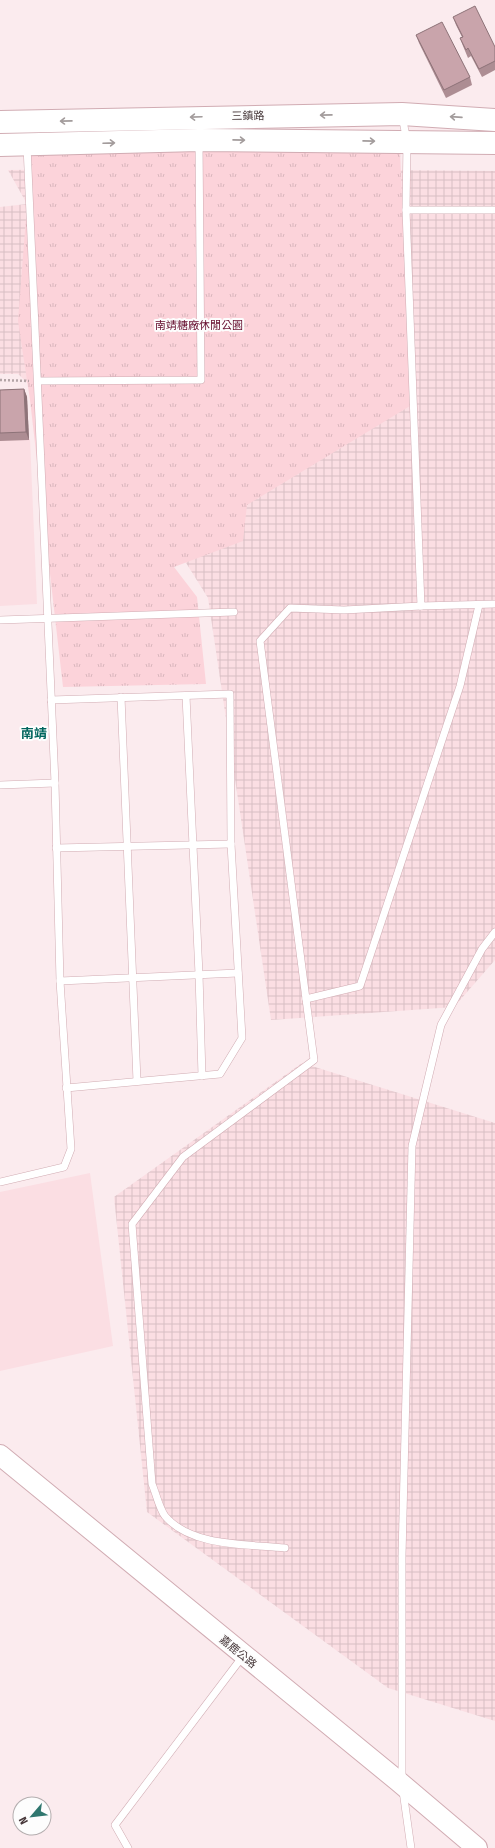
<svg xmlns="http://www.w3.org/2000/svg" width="495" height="1848" font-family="'Fira Sans Condensed','Noto Sans TC',sans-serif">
	<defs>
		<pattern id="industrial-grid" width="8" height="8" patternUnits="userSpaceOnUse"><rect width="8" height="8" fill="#fbdee3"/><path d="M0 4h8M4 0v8" fill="none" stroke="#d8bfc4"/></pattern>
		<pattern id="park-tufts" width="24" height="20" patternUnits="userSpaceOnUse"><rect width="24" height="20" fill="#fcd3da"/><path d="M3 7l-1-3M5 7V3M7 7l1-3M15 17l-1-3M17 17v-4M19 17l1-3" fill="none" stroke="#d9b6bc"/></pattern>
	</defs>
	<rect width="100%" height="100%" fill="#fbebee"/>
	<g fill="#fbdee3">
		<path d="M30 439 37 604 0 606V440Z"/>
		<path d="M90 1173 113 1346 0 1371V1192Z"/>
	</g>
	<g fill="url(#industrial-grid)">
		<path d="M178 168 495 171V960L454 1007 271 1020 208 598 138 486 18 374H0V207L27 204 8 170Z"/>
		<path d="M302 1063 495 1123V1721L388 1688 147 1512 114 1197Z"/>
	</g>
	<path fill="url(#park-tufts)" d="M28 144 400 150 410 406 247 505 243 541 174 567 197 597 206 684 63 687 30 400 18 321 27 205Z"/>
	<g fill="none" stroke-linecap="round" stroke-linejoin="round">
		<g stroke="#d1acb3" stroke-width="8">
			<g id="service">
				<path d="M402 116 407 141 406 210 421 606 495 604"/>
				<path d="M406 210H495"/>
				<path d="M38 381 201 380 199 142"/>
				<path d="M421 606 344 610 290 608 260 641 306 999 360 986 460 686 479 605"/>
				<path d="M0 620 234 612"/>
				<path d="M186 696 199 974 202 1076"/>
				<path d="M121 697 137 1081"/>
				<path d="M51 700 230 694 231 844 242 1038 220 1074 66 1088"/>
				<path d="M0 785 55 783"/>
				<path d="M56 848 231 844"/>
				<path d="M60 981 238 973"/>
				<path d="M0 1182 64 1167 71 1149 60 981 55 783 27 146"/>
				<path d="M285 1548C247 1544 191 1547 165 1516 159 1508 156 1493 152 1484L132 1224 183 1157 314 1060 306 999"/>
				<path d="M402 1780V1556L412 1146 441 1025 482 949 495 932"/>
				<path d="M403 1791 411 1848"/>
				<path d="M128 1848 115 1825 243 1656"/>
			</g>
		</g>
		<g stroke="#d1acb3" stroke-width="22">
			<path id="secondary" d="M0 1455 398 1781 477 1848"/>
		</g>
		<g stroke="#d1acb3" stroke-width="24">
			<g id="primary">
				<path d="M0 122 402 114 495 120"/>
				<path d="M0 145 199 140 495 143"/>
			</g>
		</g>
		<path stroke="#b3a4a6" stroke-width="2.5" stroke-dasharray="2 2" stroke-linecap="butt" d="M0 380 29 381"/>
		<use href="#service" stroke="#fff" stroke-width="7"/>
		<use href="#secondary" stroke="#fff" stroke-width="20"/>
		<use href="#primary" stroke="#fff" stroke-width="22"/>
	</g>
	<g fill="#ad8d93">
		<path d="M453 17 495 47V70L482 77 471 56 468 58 463 46 460 38 462 37 456 25Z"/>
		<path d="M416 35 470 77 472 85 446 98 419 43Z"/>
		<path d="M24 389 27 397 29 440 0 441V390Z"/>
	</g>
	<path fill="#8d7378" d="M24 389 27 397 29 440 26 432Z"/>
	<g fill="#c9a4ab" stroke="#8d7378">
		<path d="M475 6 495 47V61L479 69 468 48 466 50 460 38 463 37 453 17Z"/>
		<path d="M442 22 470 77 444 90 416 35Z"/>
		<path d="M24 389 26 432 0 433V390Z"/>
	</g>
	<defs><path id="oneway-shaft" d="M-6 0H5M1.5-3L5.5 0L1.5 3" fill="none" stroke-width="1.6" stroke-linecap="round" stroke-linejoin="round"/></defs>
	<g stroke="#a39c9c">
		<use href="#oneway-shaft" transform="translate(326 115) rotate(179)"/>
		<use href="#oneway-shaft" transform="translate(196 117) rotate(178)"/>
		<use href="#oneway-shaft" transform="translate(456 117) rotate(-176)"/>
		<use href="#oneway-shaft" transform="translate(66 121) rotate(179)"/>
		<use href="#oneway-shaft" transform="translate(239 140) rotate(1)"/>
		<use href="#oneway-shaft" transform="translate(369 141) rotate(1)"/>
		<use href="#oneway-shaft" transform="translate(109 143) rotate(-2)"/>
	</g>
	<g text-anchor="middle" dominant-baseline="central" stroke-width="4" stroke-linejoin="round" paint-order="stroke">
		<g font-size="11" fill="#47383a" stroke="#fdfdfd">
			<text transform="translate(248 116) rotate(-1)">三鎮路</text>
			<text transform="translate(238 1652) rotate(39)">嘉鹿公路</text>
		</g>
		<g font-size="11" fill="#640b2c" stroke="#fdfdfd">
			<text x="199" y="325">南靖糖廠休閒公園</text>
		</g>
		<g font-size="13" font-weight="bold" fill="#00655d" stroke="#fdfdfd">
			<text x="34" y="733">南靖</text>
		</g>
	</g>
	<g transform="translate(32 1816) rotate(242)"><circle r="19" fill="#fdfdfd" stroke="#b4aeaf"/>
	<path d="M0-3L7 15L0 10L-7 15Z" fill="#2f776f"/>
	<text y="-6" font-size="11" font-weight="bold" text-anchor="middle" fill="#47383a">N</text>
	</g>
</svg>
